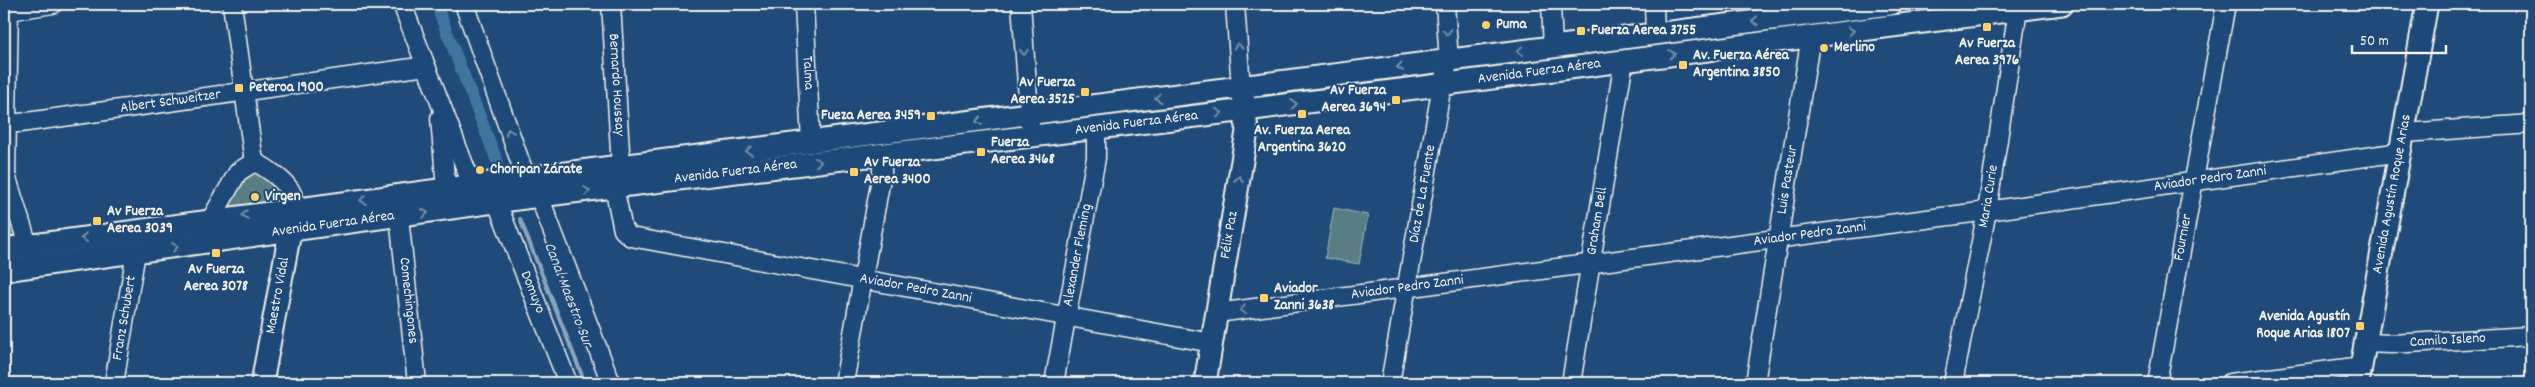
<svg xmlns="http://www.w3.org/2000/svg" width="2535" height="387" font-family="Dekko,sans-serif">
	<rect width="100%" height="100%" fill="#1f4a7a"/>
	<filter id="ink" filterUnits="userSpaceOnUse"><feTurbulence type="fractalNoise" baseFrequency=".02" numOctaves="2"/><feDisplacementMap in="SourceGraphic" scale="10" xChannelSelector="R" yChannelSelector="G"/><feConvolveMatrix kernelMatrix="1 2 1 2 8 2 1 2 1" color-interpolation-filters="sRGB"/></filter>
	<g filter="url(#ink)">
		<g fill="#597e83" stroke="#a6b8b6">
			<path d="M255 168 285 191V205L230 213 228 207 235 187Z"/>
			<path d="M4 188 25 236 4 239Z"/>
			<path d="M1334 208 1368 215 1359 264 1325 258Z"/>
		</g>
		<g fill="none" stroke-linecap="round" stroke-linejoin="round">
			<path stroke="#89a7bc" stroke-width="4" d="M520 219 585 383"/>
			<path stroke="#41759e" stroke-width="12" d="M436 4 497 161"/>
			<g stroke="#f4f1e8" stroke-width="21">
				<g id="minor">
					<path d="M232 4 254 162"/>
					<path d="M402 4 472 185"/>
					<path d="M464 4 526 178"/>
					<path id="s1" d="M611 4 621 167"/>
					<path id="s2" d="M804 4 811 143"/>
					<path d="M1021 4 1030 125"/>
					<path d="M1235 4 1241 88"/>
					<path d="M1551 4 1553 47"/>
					<path d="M1654 4 1655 34"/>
					<path d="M9 11 53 4"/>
					<path d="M440 118 446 189"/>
					<path id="s3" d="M4 123H20L426 66"/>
					<path d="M2405 133 2531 124"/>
					<path d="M6 175 25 236 36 257"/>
					<path id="s4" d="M614 187 623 230 631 237 1212 343"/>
					<path d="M4 188 6 175 9 4"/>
					<path d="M539 196 611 383"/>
					<path id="s5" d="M497 203 568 383"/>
					<path id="s6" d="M399 217 417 383"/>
					<path d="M211 219 238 172 254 162C262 165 267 169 274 174 295 191 296 195 291 221"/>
					<path id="s7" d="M1217 313 1987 211 2401 152"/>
					<path id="s8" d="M2366 343 2391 344 2531 336"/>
					<path id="s9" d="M114 383 136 252"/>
					<path d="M844 383 882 173V154"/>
					<path id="s10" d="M1054 383 1096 158V127"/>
					<path id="s11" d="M1390 383 1442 85 1449 61 1445 4"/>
					<path id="s12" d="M1571 383 1624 60"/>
					<path id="s13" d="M1755 383 1811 36"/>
					<path id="s14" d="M1953 383 1987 211 2018 9"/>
					<path id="s15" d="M2157 383 2226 4"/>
					<path d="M2230 383 2362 366"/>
				</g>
			</g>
			<g stroke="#f4f1e8" stroke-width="25">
				<g id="major">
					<path d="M4 249 526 178 1890 4"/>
					<path id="s16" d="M4 270 539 196 1246 110 2062 4"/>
					<path id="s17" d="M262 383 290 232"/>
					<path id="s18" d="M1205 383 1247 131 1243 95"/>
					<path id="s19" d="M2358 383 2427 4"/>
				</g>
			</g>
			<use href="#minor" stroke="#1f4a7a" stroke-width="18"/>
			<use href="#major" stroke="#1f4a7a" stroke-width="21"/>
		</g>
		<defs><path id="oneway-chevron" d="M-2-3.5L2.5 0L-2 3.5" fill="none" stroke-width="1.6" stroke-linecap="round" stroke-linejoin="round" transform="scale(1.25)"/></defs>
		<g stroke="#748da6">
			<use href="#oneway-chevron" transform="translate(1755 21) rotate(173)"/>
			<use href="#oneway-chevron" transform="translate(1851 31) rotate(-7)"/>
			<use href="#oneway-chevron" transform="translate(1447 32) rotate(87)"/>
			<use href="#oneway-chevron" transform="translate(1238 46) rotate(-94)"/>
			<use href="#oneway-chevron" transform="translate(1520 51) rotate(173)"/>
			<use href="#oneway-chevron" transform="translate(1024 52) rotate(87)"/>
			<use href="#oneway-chevron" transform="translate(1672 54) rotate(-7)"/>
			<use href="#oneway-chevron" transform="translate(1400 67) rotate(172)"/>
			<use href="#oneway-chevron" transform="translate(1158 98) rotate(173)"/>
			<use href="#oneway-chevron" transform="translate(1294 104) rotate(-7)"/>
			<use href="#oneway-chevron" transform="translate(1219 113) rotate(-6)"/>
			<use href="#oneway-chevron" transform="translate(979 121) rotate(173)"/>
			<use href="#oneway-chevron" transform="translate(509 132) rotate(-110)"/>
			<use href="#oneway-chevron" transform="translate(749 151) rotate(173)"/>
			<use href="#oneway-chevron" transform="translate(818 162) rotate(-7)"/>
			<use href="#oneway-chevron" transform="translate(1239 179) rotate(-81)"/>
			<use href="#oneway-chevron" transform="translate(587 191) rotate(-7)"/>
			<use href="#oneway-chevron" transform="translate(363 200) rotate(173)"/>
			<use href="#oneway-chevron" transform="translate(425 213) rotate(-8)"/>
			<use href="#oneway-chevron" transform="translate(245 215) rotate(173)"/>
			<use href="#oneway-chevron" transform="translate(84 238) rotate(172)"/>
			<use href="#oneway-chevron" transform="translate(175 247) rotate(-8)"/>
			<use href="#oneway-chevron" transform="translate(1243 310) rotate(173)"/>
		</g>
	</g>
	<g fill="#ffd166" stroke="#1f4a7a" stroke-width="2">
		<circle cx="1486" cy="25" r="5"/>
		<rect x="1982" y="22" width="10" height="10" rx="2.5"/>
		<rect x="1576" y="26" width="10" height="10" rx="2.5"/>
		<circle cx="1824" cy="48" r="5"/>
		<rect x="1678" y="60" width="10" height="10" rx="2.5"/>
		<rect x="234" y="83" width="10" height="10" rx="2.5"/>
		<rect x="1080" y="87" width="10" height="10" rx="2.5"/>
		<rect x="1391" y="95" width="10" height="10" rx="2.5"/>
		<rect x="1297" y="109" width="10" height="10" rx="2.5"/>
		<rect x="926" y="111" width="10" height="10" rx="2.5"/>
		<rect x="976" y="147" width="10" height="10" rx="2.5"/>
		<circle cx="480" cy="170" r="5"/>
		<rect x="849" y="167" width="10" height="10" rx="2.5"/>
		<circle cx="255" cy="197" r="5"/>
		<rect x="92" y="216" width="10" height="10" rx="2.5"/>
		<rect x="211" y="248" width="10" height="10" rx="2.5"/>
		<rect x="1259" y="293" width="10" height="10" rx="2.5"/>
		<rect x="2355" y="321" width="10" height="10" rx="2.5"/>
	</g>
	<g text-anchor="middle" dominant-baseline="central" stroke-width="4" stroke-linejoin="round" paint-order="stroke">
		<g font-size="15" font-weight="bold" fill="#f4f1e8" stroke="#1f4a7a" text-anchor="start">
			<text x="1496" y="25">Puma</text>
			<text x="1591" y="31">Fuerza Aerea 3755</text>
			<text x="1987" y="44" text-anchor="middle">Av Fuerza<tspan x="1987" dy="17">Aerea 3976</tspan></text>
			<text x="1834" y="48">Merlino</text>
			<text x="1693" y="56">Av. Fuerza Aérea<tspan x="1693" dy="17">Argentina 3850</tspan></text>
			<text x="1075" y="83" text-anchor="end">Av Fuerza<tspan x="1075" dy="17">Aerea 3525</tspan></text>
			<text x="249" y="88">Peteroa 1900</text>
			<text x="1386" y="91" text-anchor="end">Av Fuerza<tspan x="1386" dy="17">Aerea 3694</tspan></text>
			<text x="921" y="116" text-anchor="end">Fueza Aerea 3459</text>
			<text x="1302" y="131" text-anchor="middle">Av. Fuerza Aerea<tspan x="1302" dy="17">Argentina 3620</tspan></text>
			<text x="991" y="143">Fuerza<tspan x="991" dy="17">Aerea 3468</tspan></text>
			<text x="864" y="163">Av Fuerza<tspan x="864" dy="17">Aerea 3400</tspan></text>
			<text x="490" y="170">Choripan Zárate</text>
			<text x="265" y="197">Virgen</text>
			<text x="107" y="212">Av Fuerza<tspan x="107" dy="17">Aerea 3039</tspan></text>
			<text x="216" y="270" text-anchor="middle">Av Fuerza<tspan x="216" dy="17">Aerea 3078</tspan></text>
			<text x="1274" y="289">Aviador<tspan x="1274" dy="17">Zanni 3638</tspan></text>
			<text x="2350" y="317" text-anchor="end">Avenida Agustín<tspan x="2350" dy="17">Roque Arias 1807</tspan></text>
		</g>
		<g font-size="15" fill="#f4f1e8" stroke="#1f4a7a">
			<text stroke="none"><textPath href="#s16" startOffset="1548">Avenida Fuerza Aérea</textPath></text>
			<text stroke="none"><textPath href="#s2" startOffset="69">Talma</textPath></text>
			<text stroke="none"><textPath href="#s1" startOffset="81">Bernardo Houssay</textPath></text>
			<text stroke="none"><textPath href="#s3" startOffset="168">Albert Schweitzer</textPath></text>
			<text stroke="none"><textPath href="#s16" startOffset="1142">Avenida Fuerza Aérea</textPath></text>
			<text stroke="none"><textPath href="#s16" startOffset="738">Avenida Fuerza Aérea</textPath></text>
			<text stroke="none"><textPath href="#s7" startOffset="1002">Aviador Pedro Zanni</textPath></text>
			<text stroke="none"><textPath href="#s13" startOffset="206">Luis Pasteur</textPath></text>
			<text stroke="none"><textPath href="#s11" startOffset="192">Díaz de La Fuente</textPath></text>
			<text stroke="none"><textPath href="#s19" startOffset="192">Avenida Agustín Roque Arias</textPath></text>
			<text stroke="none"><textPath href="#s14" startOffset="190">Maria Curie</textPath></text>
			<text stroke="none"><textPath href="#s12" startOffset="164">Graham Bell</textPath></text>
			<text stroke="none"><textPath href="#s16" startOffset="332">Avenida Fuerza Aérea</textPath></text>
			<text stroke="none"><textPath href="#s7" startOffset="598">Aviador Pedro Zanni</textPath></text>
			<text stroke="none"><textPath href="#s18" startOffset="150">Félix Paz</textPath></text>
			<text stroke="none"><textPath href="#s15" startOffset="148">Fournier</textPath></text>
			<text stroke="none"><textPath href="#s10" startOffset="130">Alexander Fleming</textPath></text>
			<text stroke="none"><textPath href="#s7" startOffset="192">Aviador Pedro Zanni</textPath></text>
			<text stroke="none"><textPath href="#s4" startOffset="344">Aviador Pedro Zanni</textPath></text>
			<text stroke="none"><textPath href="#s5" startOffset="96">Domuyo</textPath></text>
			<text stroke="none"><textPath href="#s17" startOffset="89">Maestro Vidal</textPath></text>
			<text stroke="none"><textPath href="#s6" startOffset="84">Comechingones</textPath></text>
			<text stroke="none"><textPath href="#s9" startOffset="66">Franz Schubert</textPath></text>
			<text stroke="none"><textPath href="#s8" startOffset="82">Camilo Isleño</textPath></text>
		</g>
		<g font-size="16" font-style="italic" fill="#d9dedd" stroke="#1f4a7a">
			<text transform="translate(568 295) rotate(69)">Canal Maestro Sur</text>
		</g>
	</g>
	<rect width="2535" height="387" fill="none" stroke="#1f4a7a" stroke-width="20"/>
	<rect x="10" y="10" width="2515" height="367" fill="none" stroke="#f4f1e8" stroke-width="2" filter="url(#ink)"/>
	<path d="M2352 45v8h94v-8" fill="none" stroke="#f4f1e8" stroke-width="2.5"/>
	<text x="2360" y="45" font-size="15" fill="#f4f1e8" stroke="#1f4a7a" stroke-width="4" paint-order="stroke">50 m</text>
</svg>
